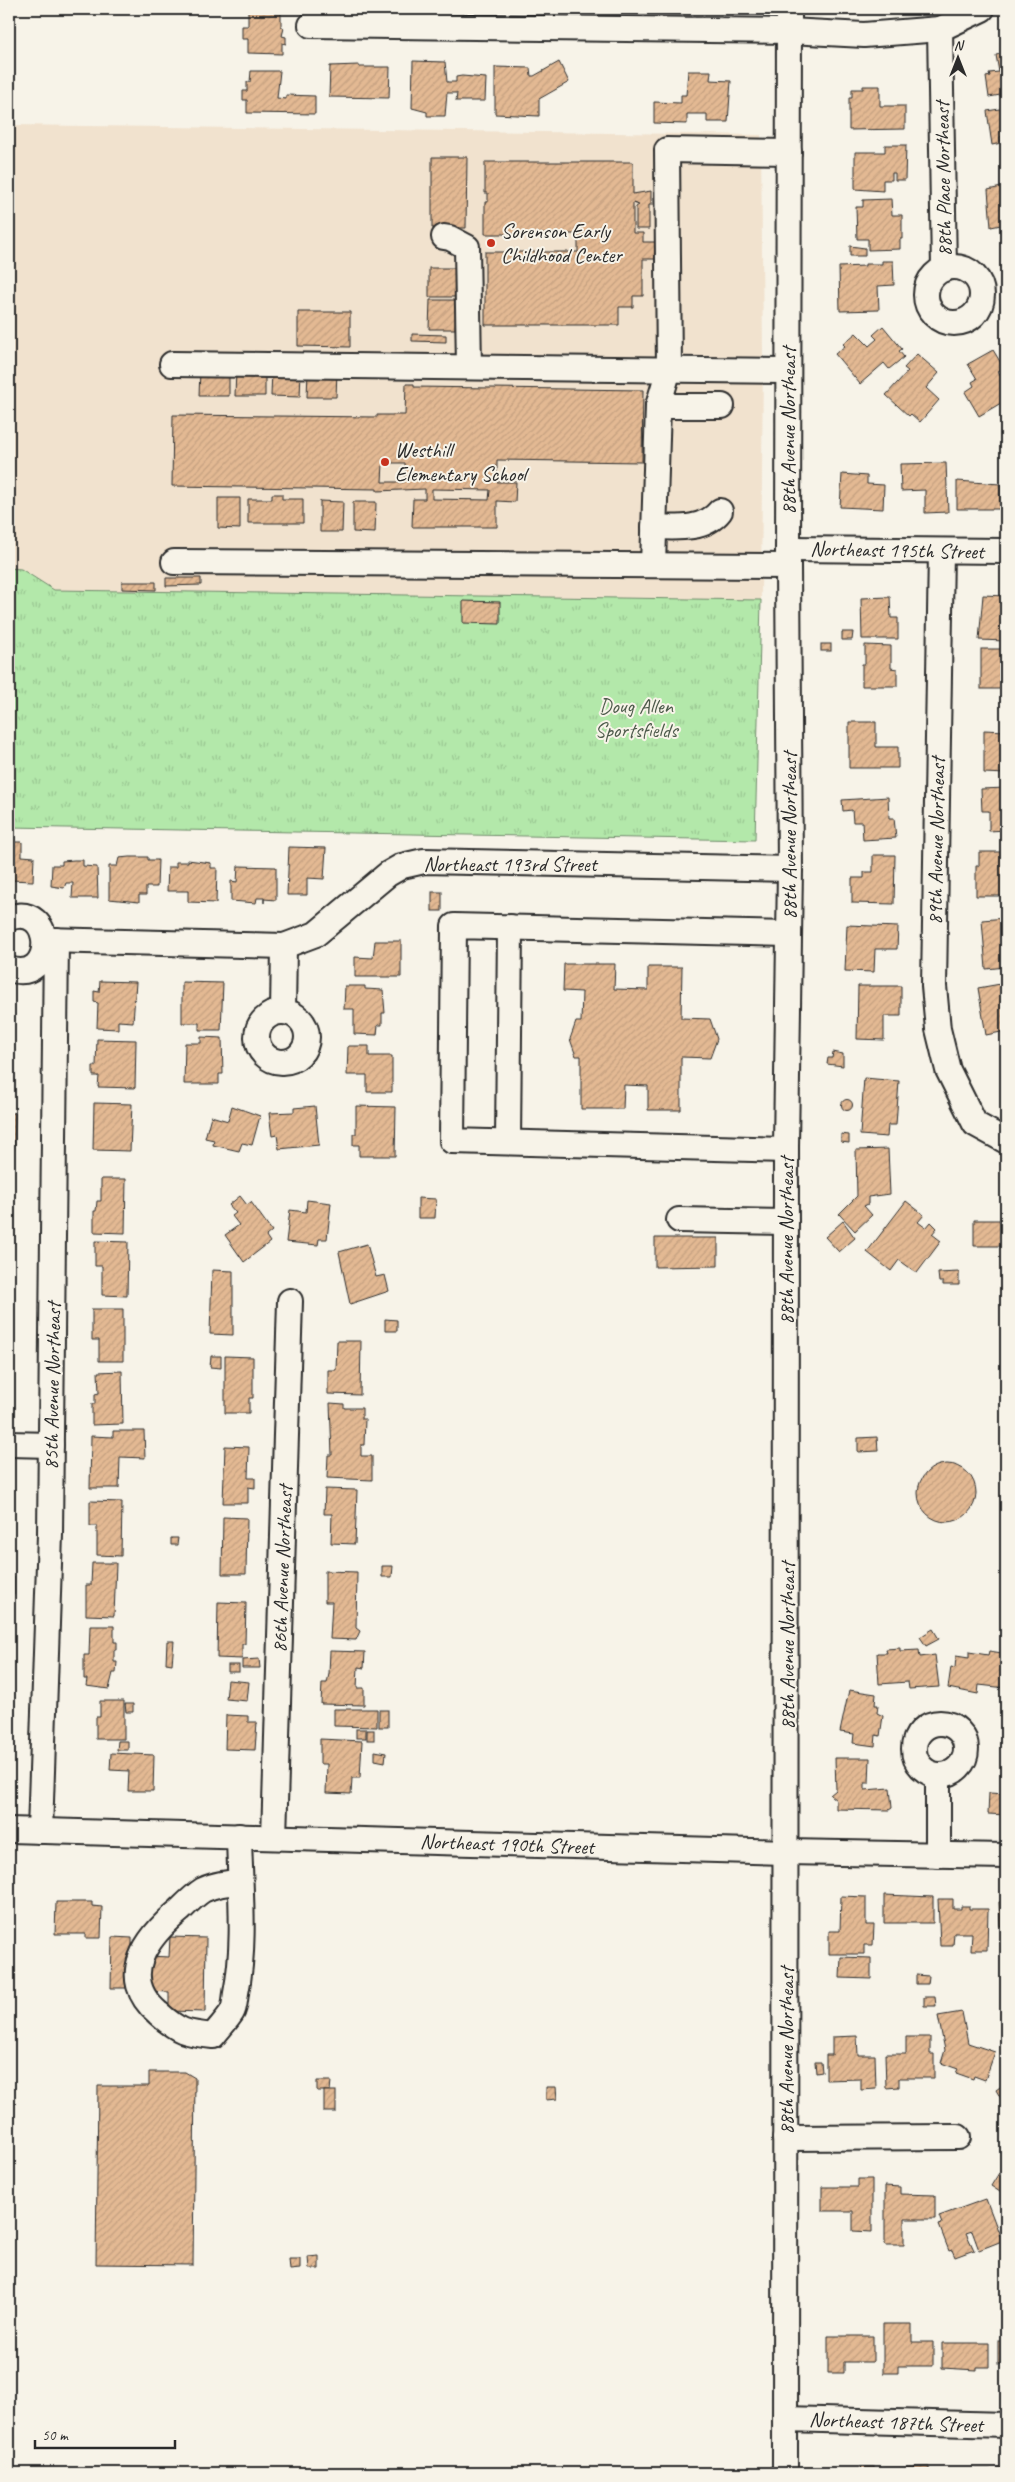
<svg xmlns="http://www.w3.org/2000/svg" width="1015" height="2482" font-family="Caveat,sans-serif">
	<defs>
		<pattern id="park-tufts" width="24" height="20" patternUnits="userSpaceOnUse" patternTransform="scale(1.25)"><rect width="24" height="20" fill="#b3e8aa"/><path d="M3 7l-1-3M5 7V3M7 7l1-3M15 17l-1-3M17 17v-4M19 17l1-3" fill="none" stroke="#9ac792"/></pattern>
		<pattern id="building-hatch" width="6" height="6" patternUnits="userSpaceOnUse" patternTransform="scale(1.25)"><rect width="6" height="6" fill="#e3b993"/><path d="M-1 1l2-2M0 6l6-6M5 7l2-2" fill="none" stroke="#c39f7f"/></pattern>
	</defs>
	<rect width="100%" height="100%" fill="#f7f3e8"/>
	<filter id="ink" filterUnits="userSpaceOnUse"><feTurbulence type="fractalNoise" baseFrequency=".02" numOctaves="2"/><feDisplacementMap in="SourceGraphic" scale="10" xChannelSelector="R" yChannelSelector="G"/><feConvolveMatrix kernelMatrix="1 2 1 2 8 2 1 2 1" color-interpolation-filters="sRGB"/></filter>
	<g filter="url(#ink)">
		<path fill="#f1e2ce" d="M9 125 761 135 763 355 761 600 54 590 21 569 9 568Z"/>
		<path fill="url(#park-tufts)" stroke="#6f8a6a" d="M9 568 21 569 54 590 761 600 755 840 9 827Z"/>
		<g fill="url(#building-hatch)" stroke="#2b2b2b" fill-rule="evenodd">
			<path d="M248 9H281V26L284 28 282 36 286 37V44L282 43V54L248 53V39H242V26H248Z"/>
			<path d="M1006 53V94L989 97 986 77 990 76 989 73 999 72 996 55Z"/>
			<path d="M413 61 445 62 447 82H456V77L462 76 486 78 485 101H456L457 93H447L445 116H427V112L412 108Z"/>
			<path d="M559 62 569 82 539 99V116L495 114V67L530 68 531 76H534Z"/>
			<path d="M359 65V67H390L389 98 329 97 330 66Z"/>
			<path d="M251 71H280L277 98 286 99V95L315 96V114L247 113V100H243V91H247V82H250Z"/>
			<path d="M688 71H711L710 80 731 81 728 122H707V114H687V124L654 123V102L681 103V95H686Z"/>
			<path d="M863 86H880V106H905V129L849 130V98H852V89H863Z"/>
			<path d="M1006 108V143H1004L1003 136 1000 137 1001 143 992 145 987 111Z"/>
			<path d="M885 145H906L905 180H895V173H892V180H883V191L855 189V152H885Z"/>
			<path d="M432 157H467L466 228H432Z"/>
			<path d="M485 162H633V194L651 191V205H649V229H636V207L639 205 633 203V233H643V242H660V259H643V296H633V307H619V325H485V252H578V234H485V202H488V193H485Z"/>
			<path d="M1006 186V224L991 227 988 190Z"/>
			<path d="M891 199 892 215H902V239H900V249L868 250V239H857L856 207H863V200Z"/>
			<path d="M1006 231V256L1001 232Z"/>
			<path d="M850 246 865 248V256H850Z"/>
			<path d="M882 261H893L894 285 878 286 879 310 840 311 839 267 865 266V264H882Z"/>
			<rect x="429" y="268" width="26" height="29"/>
			<path d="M430 300H456L455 329H429Z"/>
			<path d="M298 312H350V347L298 346Z"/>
			<path d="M883 326 902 349 899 351 904 357 889 369 884 363 860 384 835 354 845 346 843 344 856 333 869 346 877 339 873 335Z"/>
			<path d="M412 334 446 335V342L412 341Z"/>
			<path d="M993 350 1004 368 998 371 1006 384V400L979 416 965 392 974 386 972 382 977 379 968 364Z"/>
			<path d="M917 354 939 373 926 388 939 400 920 422 911 414 909 416 886 395 908 371 904 368Z"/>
			<path d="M200 370H229V396H199Z"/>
			<path d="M236 370 265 371V396H235Z"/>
			<path d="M272 370 301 371 300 397 271 396Z"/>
			<path d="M308 371H337L336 397H307Z"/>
			<path d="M406 384H414V387L643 390 642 462 497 460V482H516L515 502 497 501V527H412L413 499H425V489L377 491V489L172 486 173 415 377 417V415H405ZM383 463H405V482H382ZM432 489 490 490 489 500 432 499Z"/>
			<path d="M946 463 948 512 925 513V490L901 491 900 464Z"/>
			<path d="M842 474 867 476V484L884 485 883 509 840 507Z"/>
			<path d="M957 481 1000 484V509H957Z"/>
			<path d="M272 494H282V499H303V523H248V499H272Z"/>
			<path d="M218 498H240V529L218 528Z"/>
			<path d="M320 501 343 502 342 532H320Z"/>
			<path d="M353 502H376L375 533 353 532Z"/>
			<path d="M166 578H201V585L166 586Z"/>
			<path d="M122 582H156V590L122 589Z"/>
			<path d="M983 595 1006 596V641L979 640Z"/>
			<path d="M890 597 891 618H898V639H862L861 598Z"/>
			<path d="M463 601 500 602V624L463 623Z"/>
			<path d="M842 632H853L852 640H842Z"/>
			<rect x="821" y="644" width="10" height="7"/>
			<path d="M865 645 891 646V668L897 669V686H862V664H865Z"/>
			<rect x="981" y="649" width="25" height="40"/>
			<path d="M849 722H876V747H898V768H849Z"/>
			<path d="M984 730 1006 731V774L984 773Z"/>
			<path d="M1006 788V830L989 831V811H982L981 789Z"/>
			<path d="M888 797 889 818H894L896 838 863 840 862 822H853L852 810 843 811 842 800Z"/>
			<path d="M9 842H22V856L34 857 33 881 9 880Z"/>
			<path d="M289 847 326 848 324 879 307 878V895H287Z"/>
			<path d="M979 852H1005L1006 896H976V866H979Z"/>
			<path d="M873 855H895L894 904 852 903V878H864V872H873Z"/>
			<path d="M129 857H148V860H158L157 887H146V895H139V902L109 899V866H117L119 858Z"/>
			<path d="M74 860H83V866L97 867 98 898H72L73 883H66L64 888 51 886 52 865H62V861Z"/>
			<path d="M188 860 211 863V868H217L216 903 188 902V891H167L168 867H176V862H188Z"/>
			<path d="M238 866 276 867V900L264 899V903V898H257L256 903 231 901V881L237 882Z"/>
			<rect x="432" y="892" width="10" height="19"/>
			<path d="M1006 918V967L986 969 982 920Z"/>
			<path d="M847 925 898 927 897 949H875L874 972 845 971Z"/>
			<path d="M375 941H401V977H355V957L373 958Z"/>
			<path d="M564 964H615L614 989 648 990V967H682L681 1018 710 1019 717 1039 710 1058 681 1057V1110H648V1086L624 1085 623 1109H581V1056H576L570 1039 576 1022H581L582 992 563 991Z"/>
			<path d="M100 981 136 982 133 1022 118 1021V1029L97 1028 98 1003 94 1002V991L99 992Z"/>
			<path d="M182 982 223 983 221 1030H199V1023H182Z"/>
			<path d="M1006 983V1031L986 1035 978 988Z"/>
			<path d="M345 986H365V989L383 990 385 1013H382V1025H378L377 1035 354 1034V1009H344Z"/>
			<path d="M858 986H901V1016H884V1040L857 1039Z"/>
			<path d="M9 1030 10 1041H13L12 1079H9Z"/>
			<path d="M201 1037 222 1038 223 1074H219V1084H184L185 1043H201Z"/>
			<path d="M97 1039 136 1040 135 1088 98 1087 99 1076H93V1066H96Z"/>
			<path d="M348 1046H369V1056H392V1092H367V1075H347Z"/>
			<path d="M833 1052 843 1054V1066L827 1064 828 1058H832Z"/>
			<path d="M864 1078 899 1081 896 1125H888L887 1137 860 1135Z"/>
			<circle cx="847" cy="1105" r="5.5"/>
			<path d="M94 1103 132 1104 130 1151 93 1150Z"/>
			<path d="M232 1106 260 1116 252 1145 242 1143 239 1151 213 1145 214 1140 205 1138 211 1116 228 1121Z"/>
			<path d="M315 1106 319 1145 279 1149 277 1135 272 1136 269 1113 294 1112V1108Z"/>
			<path d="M356 1106 396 1107 395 1156H359V1145H353V1134H356Z"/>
			<path d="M9 1113H15L14 1150H9Z"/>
			<path d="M841 1134 849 1135V1143L841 1142Z"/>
			<path d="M888 1149 890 1194 868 1197V1204L864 1206 872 1215 855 1231 839 1214 857 1196 856 1150Z"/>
			<path d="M101 1179H126L125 1233 94 1232V1211H96L97 1201H101Z"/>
			<path d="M240 1196 247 1205 251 1202 272 1231 266 1236 270 1242 244 1262 225 1235 239 1225 232 1216 236 1213 229 1205Z"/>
			<path d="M418 1198 436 1199 435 1218H418Z"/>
			<path d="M307 1200 331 1203 327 1239H319L318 1245 286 1242 290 1210 306 1212Z"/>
			<path d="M1003 1200H1006V1246H974V1220H1003Z"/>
			<path d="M906 1201 924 1215 918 1222 926 1228 931 1222 937 1228 932 1234 941 1241 917 1273 899 1260 891 1271 867 1252Z"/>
			<path d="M843 1221 855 1238 839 1252 825 1237Z"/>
			<path d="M655 1238H718V1266L655 1267Z"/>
			<path d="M95 1241 128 1242 127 1296 102 1295V1266H95Z"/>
			<path d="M367 1244 376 1277 385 1275 389 1291 350 1304 339 1252Z"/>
			<path d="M212 1270 233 1271V1335L210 1334Z"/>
			<path d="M959 1272V1285H943V1282H939L938 1273Z"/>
			<path d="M92 1309H123V1361H99V1340H92Z"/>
			<path d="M385 1319 397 1320V1331H385Z"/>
			<path d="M337 1341H361L360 1395 328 1394V1370H336Z"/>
			<path d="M211 1356H221V1368L210 1367Z"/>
			<path d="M225 1356 253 1357V1398H249V1413H225Z"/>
			<path d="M122 1371 123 1424 92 1425V1404H95V1394L99 1393 98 1372Z"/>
			<path d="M330 1403 344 1404V1408H362V1419H365L364 1445H361V1456H372V1480L327 1478 328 1455H332Z"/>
			<path d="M113 1431H144L145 1458 120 1457 119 1488H90L91 1436 113 1437Z"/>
			<path d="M877 1437 878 1451 858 1452V1438Z"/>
			<path d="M225 1446 249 1447 248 1478H255V1488L248 1487V1503H223Z"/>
			<circle cx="947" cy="1493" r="29"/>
			<path d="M325 1489 357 1490 355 1544 331 1543 332 1514H324Z"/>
			<path d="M90 1501 122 1502 121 1556 97 1555V1526H90Z"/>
			<path d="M223 1517 247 1518 246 1574H222Z"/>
			<path d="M171 1538H178L177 1545H171Z"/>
			<path d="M9 1563H11V1577H14V1595H9Z"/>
			<path d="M92 1563H116L114 1616 86 1615V1585H91Z"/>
			<path d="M382 1566H393L392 1577H382Z"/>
			<path d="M325 1571 357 1572 356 1628 360 1631 356 1640 330 1639 332 1602H325Z"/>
			<path d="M218 1602 246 1603 245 1644H242V1659L217 1658Z"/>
			<path d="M90 1626H114V1642H117V1650H114V1662H117L116 1673H113L109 1689 86 1686 87 1679H84V1655H89Z"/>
			<path d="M933 1629 939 1639 926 1646 920 1637Z"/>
			<path d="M9 1639H11L10 1672H9Z"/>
			<path d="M167 1641H174L172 1664 166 1663Z"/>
			<path d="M900 1648V1651L919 1650 920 1657 935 1655 939 1687 909 1689 908 1682 879 1684 877 1653H887L886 1649Z"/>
			<path d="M330 1651 365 1652 364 1668 358 1667 357 1688H364V1705L321 1704 322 1683H327L329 1674Z"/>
			<path d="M989 1651 1002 1653 1001 1656 1006 1657V1688L979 1685 978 1694 948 1688 951 1667 955 1668 956 1656 969 1658V1652L988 1655Z"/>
			<path d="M259 1659 260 1668H242V1660Z"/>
			<rect x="228" y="1665" width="11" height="7"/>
			<path d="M228 1680 249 1682 247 1701 226 1699Z"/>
			<path d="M849 1690 876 1694 875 1705H878L877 1713 883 1716 880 1736 876 1735 875 1746 853 1743 854 1734 840 1732Z"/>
			<path d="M100 1701H124V1739H96V1717H100Z"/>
			<path d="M125 1704H133V1712H126Z"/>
			<path d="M334 1709H377V1727L334 1726Z"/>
			<rect x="379" y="1710" width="9" height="17"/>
			<path d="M226 1715 248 1716V1722H257L255 1750 225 1749Z"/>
			<rect x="356" y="1729" width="10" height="9"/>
			<rect x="367" y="1730" width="7" height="10"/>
			<path d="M320 1739 362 1741 360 1778H352L351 1794 326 1793 327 1764H320Z"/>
			<path d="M118 1741H128V1750H117Z"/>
			<path d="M375 1751 386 1753 385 1762 375 1760Z"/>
			<path d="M111 1753 154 1755 153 1791H128L129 1771 110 1770Z"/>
			<path d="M835 1758H870L869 1783H865V1790L890 1788 892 1808 889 1810 836 1809V1800L830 1795 836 1790Z"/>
			<path d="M989 1793 1006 1794V1815L988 1814Z"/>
			<path d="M884 1895 933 1897V1923H884Z"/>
			<path d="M841 1896 866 1897V1925H874L873 1945H864V1954H829V1931H840Z"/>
			<path d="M938 1899H953V1909H961V1906H969V1909H988L987 1950H971L972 1933H954L953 1946H940Z"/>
			<path d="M1006 1901V1926H1000L999 1902Z"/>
			<path d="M56 1902H92V1906L102 1907 101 1938H86V1934H55Z"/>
			<path d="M112 1937 132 1938V1988H111Z"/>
			<path d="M170 1937 206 1938 205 2012 169 2011V1992L147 1991 148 1956 169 1957Z"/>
			<path d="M841 1957 871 1958V1979L840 1978Z"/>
			<path d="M916 1975 929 1976 928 1984H916Z"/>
			<path d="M924 1997H935L936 2006H924Z"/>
			<path d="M962 2012 968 2043 995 2052 985 2080 974 2076 973 2079 956 2073 958 2069 941 2063 945 2050 938 2016Z"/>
			<path d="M857 2036 858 2055H875L876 2089 861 2090V2079L826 2080V2055H832V2037Z"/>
			<path d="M906 2037H930V2054H934V2078H899V2087L886 2088 885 2054H906Z"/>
			<path d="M815 2062H821L822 2072 816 2073Z"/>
			<path d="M149 2072H185L195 2078 193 2265 96 2264 98 2086H149Z"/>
			<path d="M317 2081H331L330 2091H317Z"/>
			<path d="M1006 2083V2100L1003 2102 996 2090Z"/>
			<path d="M546 2087H556L557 2099 546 2100Z"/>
			<rect x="324" y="2091" width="12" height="21"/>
			<path d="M999 2173 1006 2177V2196L991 2186Z"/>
			<path d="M858 2179H872V2232L853 2231V2211H822V2187H858Z"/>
			<path d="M885 2186 900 2187V2194L935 2195V2219H904V2245H885Z"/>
			<path d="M986 2199 1002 2241 979 2250 972 2231 966 2233 974 2250 955 2257 952 2250 949 2251 939 2225 942 2224 939 2216Z"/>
			<path d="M319 2256V2269H309L308 2257Z"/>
			<path d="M289 2259H300V2269L290 2270Z"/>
			<path d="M1002 2296 1006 2297V2307H1001Z"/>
			<path d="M883 2324H912V2342H933V2366H898V2373H883Z"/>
			<path d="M828 2336H873V2362H844V2373H828Z"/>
			<rect x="998" y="2340" width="8" height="24"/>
			<path d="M942 2343H989V2367H977V2370L942 2368Z"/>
			<rect x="861" y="2467" width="13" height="6"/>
			<path d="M930 2467V2473H885V2468Z"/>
			<rect x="998" y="2468" width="8" height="5"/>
			<rect x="975" y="2470" width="15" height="3"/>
		</g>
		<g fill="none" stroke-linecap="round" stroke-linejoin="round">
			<g stroke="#2b2b2b" stroke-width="28">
				<g id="minor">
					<path d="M311 25 789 31 864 35 940 29 982 9"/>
					<path d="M940 29 944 269"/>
					<path d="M444 237 450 238 467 247 469 367"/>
					<circle cx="954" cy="295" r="28"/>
					<path d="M172 364 788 371"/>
					<path d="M658 406H722"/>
					<path d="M654 527C678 528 705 530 720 511"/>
					<path d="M788 549 1006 551"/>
					<path d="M941 551 934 986 938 1029 948 1070 975 1124 1006 1141"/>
					<path d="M174 562 788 566"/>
					<path d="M653 565 658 406 669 369 667 150 789 152"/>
					<path d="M9 918C55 901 57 985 9 969"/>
					<path d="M46 940 284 946 316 934 388 874 402 866 424 861 790 869"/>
					<circle cx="282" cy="1037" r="25"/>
					<path d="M283 1012 284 946"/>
					<path d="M508 1142 510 927"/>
					<path d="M786 1150 452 1141 454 926 789 934"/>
					<path d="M679 1220 786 1222"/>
					<path d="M9 1444 51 1445"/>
					<circle cx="940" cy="1749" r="26"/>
					<path d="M9 1830 787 1852 1006 1856"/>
					<path d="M40 1831 50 1534 56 940"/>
					<path d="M239 1836C240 1888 246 1943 236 1993 235 1999 235 2007 232 2012 227 2020 219 2028 213 2036 185 2033 179 2032 158 2013 116 1977 147 1937 180 1910 187 1903 195 1895 203 1890 215 1884 227 1883 240 1882"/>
					<path d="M274 1837 290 1301"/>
					<path d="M938 1855V1775"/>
					<path d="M785 2138 958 2137"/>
					<path d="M785 2419 1006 2425"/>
					<path d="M785 2473 786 1146 790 869 788 566 789 9"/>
				</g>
			</g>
			<use href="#minor" stroke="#f7f3e8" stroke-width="24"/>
		</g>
	</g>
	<g fill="#c8321e" stroke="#f7f3e8" stroke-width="2">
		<circle cx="491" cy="243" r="5"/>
		<circle cx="385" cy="462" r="5"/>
	</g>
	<g text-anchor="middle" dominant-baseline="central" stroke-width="4" stroke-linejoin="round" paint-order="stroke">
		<g font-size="21" fill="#2b2b2b" stroke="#f7f3e8">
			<text transform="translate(943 179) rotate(-91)">88th Place Northeast</text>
			<text transform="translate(788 431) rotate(-90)">88th Avenue Northeast</text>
			<text transform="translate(897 550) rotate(1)">Northeast 195th Street</text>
			<text transform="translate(789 836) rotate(-90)">88th Avenue Northeast</text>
			<text transform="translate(936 841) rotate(-89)">89th Avenue Northeast</text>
			<text x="510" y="864">Northeast 193rd Street</text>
			<text transform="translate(786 1241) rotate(-90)">88th Avenue Northeast</text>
			<text transform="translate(52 1386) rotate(-89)">85th Avenue Northeast</text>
			<text transform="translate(282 1569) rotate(-88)">86th Avenue Northeast</text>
			<text transform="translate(787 1646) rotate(-90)">88th Avenue Northeast</text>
			<text transform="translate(507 1844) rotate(2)">Northeast 190th Street</text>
			<text transform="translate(786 2051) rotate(-90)">88th Avenue Northeast</text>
			<text transform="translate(896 2422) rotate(2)">Northeast 187th Street</text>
		</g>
		<g font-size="21" fill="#2b2b2b" stroke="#f7f3e8" text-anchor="start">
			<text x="501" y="231">Sorenson Early<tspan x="501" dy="24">Childhood Center</tspan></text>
			<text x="395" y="450">Westhill<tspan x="395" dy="24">Elementary School</tspan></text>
		</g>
		<g font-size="21" fill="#4d5a4b" stroke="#f7f3e8">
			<text x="636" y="706">Doug Allen<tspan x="636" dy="24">Sportsfields</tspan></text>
		</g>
	</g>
	<rect width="1015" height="2482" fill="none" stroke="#f7f3e8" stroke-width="30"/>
	<rect x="15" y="15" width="985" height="2452" fill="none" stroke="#2b2b2b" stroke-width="2" filter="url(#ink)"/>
	<g transform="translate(958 58)" stroke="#f7f3e8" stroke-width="4" paint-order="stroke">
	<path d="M0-4L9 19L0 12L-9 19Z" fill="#2b2b2b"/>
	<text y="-8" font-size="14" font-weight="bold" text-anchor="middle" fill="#2b2b2b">N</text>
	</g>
	<path d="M35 2440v8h140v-8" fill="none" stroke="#2b2b2b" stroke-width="2.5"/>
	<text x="42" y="2440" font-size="15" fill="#2b2b2b" stroke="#f7f3e8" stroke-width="4" paint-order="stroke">50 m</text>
</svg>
